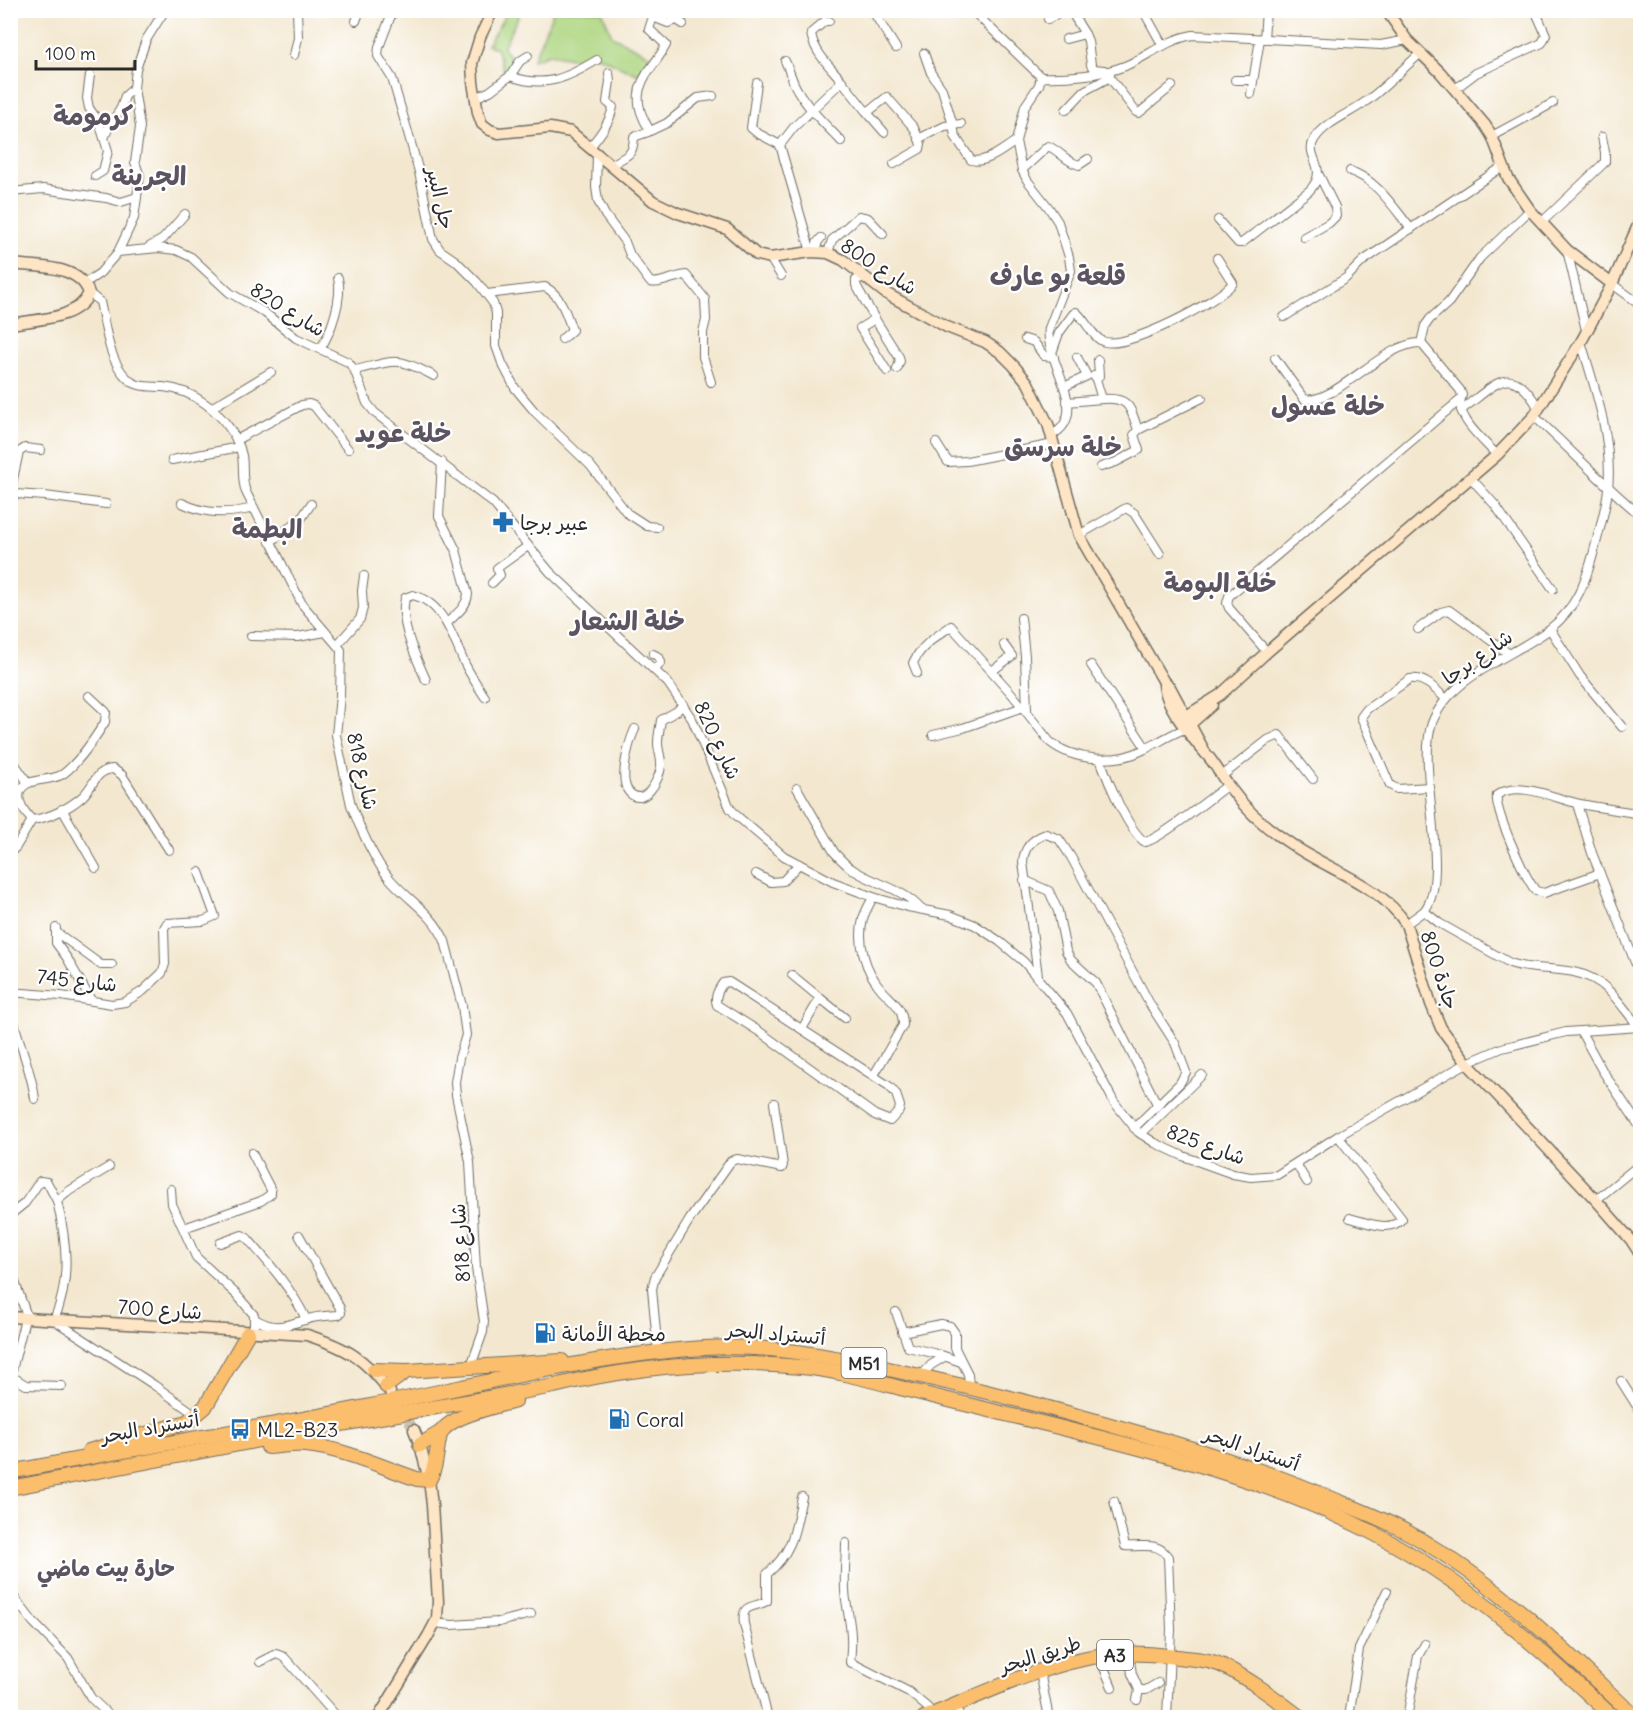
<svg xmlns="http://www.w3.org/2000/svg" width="1651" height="1728" font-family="Delius,'Playpen Sans Arabic',sans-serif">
	<rect width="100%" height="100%" fill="#fff"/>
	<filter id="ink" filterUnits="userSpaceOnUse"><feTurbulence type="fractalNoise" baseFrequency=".0167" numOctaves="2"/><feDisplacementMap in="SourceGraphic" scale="12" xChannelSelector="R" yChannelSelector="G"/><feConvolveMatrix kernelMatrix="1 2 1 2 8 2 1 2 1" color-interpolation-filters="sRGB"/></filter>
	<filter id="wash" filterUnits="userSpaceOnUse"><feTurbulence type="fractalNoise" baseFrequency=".008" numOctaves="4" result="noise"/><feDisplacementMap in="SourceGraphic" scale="24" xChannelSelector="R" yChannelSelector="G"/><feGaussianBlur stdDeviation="1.35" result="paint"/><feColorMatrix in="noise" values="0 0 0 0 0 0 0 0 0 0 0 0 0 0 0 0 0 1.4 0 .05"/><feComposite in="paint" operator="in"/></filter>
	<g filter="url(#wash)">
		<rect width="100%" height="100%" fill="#f3e7cf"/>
		<g fill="#aed681" stroke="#6c8056" stroke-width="1.5">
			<path d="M551 10 602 11 612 36 653 57 639 75 591 53 577 59 549 54 533 60 553 12Z"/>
			<path d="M508 11H521L503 47 514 64 505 74 496 48 487 45Z"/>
		</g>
	</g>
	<g filter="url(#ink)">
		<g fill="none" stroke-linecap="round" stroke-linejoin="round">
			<path stroke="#cbc1ae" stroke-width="10" stroke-dasharray="10 5" stroke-linecap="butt" d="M400 1407 414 1430"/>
			<g stroke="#716d64" stroke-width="10">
				<g id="street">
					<path d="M393 10 379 47 378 56 392 78 407 129 419 172 433 239 440 250 456 261 477 282 493 303 496 313V346L502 363 515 388 535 412 590 465 627 513 647 526 657 527"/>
					<path d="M872 10 896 48"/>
					<path d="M972 10 1041 77 1039 85 1025 106 1016 141 1022 170 1027 180 1049 208 1058 222 1069 257 1071 271 1049 328C1043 360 1093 413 1052 435"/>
					<path d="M1067 10 1072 13 1085 34"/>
					<path d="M1143 10 1163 46"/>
					<path d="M1048 19 1064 10"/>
					<path d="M356 21 360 10"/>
					<path d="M829 21H825L811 33C814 53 830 66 842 81"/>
					<path d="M1066 39 1085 34 1088 41 1091 65 1094 69 1104 70 1136 112 1139 113 1172 86"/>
					<path d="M1264 39 1266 10"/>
					<path d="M924 53 931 73 942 89 953 125 955 136 971 160C987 164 1003 149 1016 141"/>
					<path d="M294 55 298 38 297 10"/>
					<path d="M785 61C790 71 792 82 798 91 809 110 826 125 841 141"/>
					<path d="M90 75 87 98 89 108 99 122 104 138"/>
					<path d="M510 76 520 61 528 56"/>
					<path d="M1041 77C1065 78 1103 75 1125 66 1148 56 1168 39 1193 35L1381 45 1407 40"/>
					<path d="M1235 80H1252"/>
					<path d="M757 83 751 128 757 133 780 145"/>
					<path d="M1455 89 1476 73 1542 43 1546 35 1535 10"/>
					<path d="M1251 94 1260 39"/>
					<path d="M475 98 490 91 510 76C545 89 567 78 597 60"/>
					<path d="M865 110 884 132"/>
					<path d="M1066 110 1084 91 1110 77"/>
					<path d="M648 132 667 123 698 98 713 96"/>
					<path d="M1492 136 1553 103"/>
					<path d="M920 138 945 126 961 124"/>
					<path d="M590 147C600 135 610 122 613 107L607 102 610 81 609 73"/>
					<path d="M597 154 596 187 598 201 605 215 625 242 630 255 650 282C658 285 675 276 686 275L705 299 706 320 703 332V357L711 382"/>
					<path d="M611 166C625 154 633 159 634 137L648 132 649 129C634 105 635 87 653 65 658 58 662 53 666 45L649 29 653 17 668 23 677 20 683 24"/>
					<path d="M1022 170 1048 146C1060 151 1066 162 1079 165L1088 159"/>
					<path d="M1350 171C1376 179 1394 208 1411 229"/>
					<path d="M95 176 103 171 108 151 104 138 109 127 121 108 125 96 134 88"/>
					<path d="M10 192 43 189 106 198 121 202 137 197"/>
					<path d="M1218 220 1238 243H1242L1309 191C1331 168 1304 157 1314 140 1325 122 1349 114 1365 102 1385 88 1402 69 1421 53"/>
					<path d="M1541 223 1605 162V152L1602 137"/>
					<path d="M1304 237 1329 223 1336 216 1335 207 1319 175"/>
					<path d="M149 247 163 239 185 214"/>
					<path d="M1567 250 1586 330"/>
					<path d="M118 252 158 248 176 250 191 257 230 293 265 313 296 338 348 362 354 369 367 403 375 413 493 503 550 572 668 683 692 719 730 808 737 816 784 856 833 882 873 897C870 904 865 911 863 919 857 943 865 971 882 990 893 1002 903 1007 903 1025L874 1075"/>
					<path d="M811 252 780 145 794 127 842 81 865 110 869 111 887 97 914 128 921 144 920 149 894 164"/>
					<path d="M817 252V243L821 238"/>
					<path d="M828 253 832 240 859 216 868 218 883 234"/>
					<path d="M770 258 781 276"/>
					<path d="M865 277 856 280V285L875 319 860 328 887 371"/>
					<path d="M85 283 100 273 118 252 134 218 140 176 135 162 140 127 134 88 136 69 146 40 165 10"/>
					<path d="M1612 284 1640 304"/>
					<path d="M89 293 100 302C106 327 108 361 128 379 137 388 151 386 163 387 194 390 222 412 236 439 248 461 239 473 246 492L302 604 341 650 340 696 336 735 351 805C359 826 375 862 390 879 410 902 431 911 445 941L462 1006 466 1035 459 1058 455 1082 456 1095 470 1162 476 1268 484 1321 483 1332 471 1366"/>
					<path d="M487 294 545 287C561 295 566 313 572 330L562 339"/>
					<path d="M1284 317 1346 278 1363 261 1502 167"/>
					<path d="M875 319 899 357 900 361 897 369"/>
					<path d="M1025 339 1034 342 1044 356 1054 357"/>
					<path d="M1421 343 1460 390 1462 395C1453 416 1483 440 1497 455"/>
					<path d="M320 349C331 333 343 298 338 278"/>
					<path d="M1052 353 1059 333 1073 314 1076 312C1086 320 1093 339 1105 342 1129 348 1218 302 1233 283L1217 258"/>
					<path d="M1275 358 1304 399C1334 406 1383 342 1421 343L1425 326 1430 319 1449 302 1480 258 1530 210"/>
					<path d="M355 370C396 361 394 355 434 376"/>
					<path d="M1094 376H1099L1098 360"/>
					<path d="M1064 387 1087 376 1077 357"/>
					<path d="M1102 399C1130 397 1130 407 1138 430"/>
					<path d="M1067 402 1102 399 1095 376"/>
					<path d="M211 408 271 372"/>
					<path d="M1461 410C1496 385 1511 359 1539 409"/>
					<path d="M1534 416C1570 449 1603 484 1640 515"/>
					<path d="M236 440 302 405 309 404 314 406 348 449"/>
					<path d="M936 443 948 462 967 461 1054 444"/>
					<path d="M172 460 239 447"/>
					<path d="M442 462 439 516 456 550 468 594C467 607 456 614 447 623"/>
					<path d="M1101 467 1116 462 1139 450 1134 435 1138 430 1202 398"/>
					<path d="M1470 477 1495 505 1553 589"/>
					<path d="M10 488 16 494 45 496 106 504"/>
					<path d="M11 488 19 452 25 448 41 450"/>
					<path d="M182 503C207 515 228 514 254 508"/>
					<path d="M1079 535 1126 508 1134 513 1160 554"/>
					<path d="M270 542 301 519 311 504"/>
					<path d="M492 583 500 575 497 568 528 546"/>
					<path d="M1021 618 1025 656 1027 711"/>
					<path d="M1418 629 1441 612 1449 610 1508 653"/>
					<path d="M1550 629 1580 676 1622 727"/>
					<path d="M251 636 298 637 325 632"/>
					<path d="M338 644 360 619 363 608 362 591 364 576"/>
					<path d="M1267 652 1229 608 1227 603 1229 596 1442 415 1459 401"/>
					<path d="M653 654 659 657 661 662 655 670"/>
					<path d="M1091 665 1146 748"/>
					<path d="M992 671 1012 656 1004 645"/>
					<path d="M917 673 913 663C921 645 936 637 951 626L1012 694 1050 742C1074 761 1116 764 1143 750 1158 743 1170 734 1185 729"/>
					<path d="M426 680C416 657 399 624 405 598L413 595C443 603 452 635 463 660 469 673 477 685 485 697"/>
					<path d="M635 729C629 742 618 780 629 792 644 809 660 779 661 766 662 759 658 751 658 743 658 735 660 728 661 720L677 711 683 704"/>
					<path d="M933 735 963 728 1023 707"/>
					<path d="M10 757 28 783"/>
					<path d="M1100 759C1107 779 1128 831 1145 842 1161 839 1211 797 1228 785"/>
					<path d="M1222 776 1268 740 1279 735 1313 779"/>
					<path d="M1430 787 1397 789 1390 785 1361 717 1367 709 1410 679C1425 677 1435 689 1446 699"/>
					<path d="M797 788 834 852C840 859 847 866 855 871 878 885 902 888 921 909"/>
					<path d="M1577 804 1592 853 1640 975"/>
					<path d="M62 809 96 868"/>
					<path d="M32 820C49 818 70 808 83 796 94 785 96 770 113 769L122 775 169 850"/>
					<path d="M32 820C23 811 11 793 27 784 37 778 52 781 63 774 78 763 95 738 105 722L106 712 89 696"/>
					<path d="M10 853 16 847 32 820"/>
					<path d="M1600 873 1544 893 1536 891C1525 878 1494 810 1497 795 1520 780 1556 799 1580 804 1600 808 1620 810 1640 814"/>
					<path d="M756 874 771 882 783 881 799 864"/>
					<path d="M1024 880 1049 891 1058 911 1066 951 1071 960 1096 983 1158 1106"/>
					<path d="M873 897 908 907 950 915 975 925 999 941 1024 962 1067 1013 1114 1102 1138 1132 1155 1143 1183 1156 1233 1174 1251 1177 1277 1175 1338 1136 1467 1063 1502 1048 1566 1032 1640 1027"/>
					<path d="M1424 911C1452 878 1416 768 1432 723 1450 675 1514 657 1551 628 1576 608 1586 581 1594 551 1599 531 1606 509 1608 489 1613 440 1595 388 1581 342"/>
					<path d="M1406 924 1424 911 1439 923 1510 963C1526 969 1544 968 1560 970 1605 974 1613 996 1639 1027"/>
					<path d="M56 928V943L67 958 91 1000"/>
					<path d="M56 932 101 965H112"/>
					<path d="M792 975 820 998 802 1029"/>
					<path d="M1038 976 1023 862C1024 847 1032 839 1046 834L1059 839 1071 857 1151 1006 1175 1043 1186 1072 1180 1083 1134 1128"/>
					<path d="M729 982 889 1086 896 1094 900 1106 899 1111 890 1121 875 1115 760 1032 717 1005C714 997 718 990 723 983Z"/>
					<path d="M10 992 61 996 112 1004 125 1002 143 991 162 973 165 964 164 928 167 923 203 921 215 916 199 872"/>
					<path d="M820 998 845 1018"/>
					<path d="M10 1006C16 1038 31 1067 35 1099"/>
					<path d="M1581 1032 1602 1070 1640 1127"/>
					<path d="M1141 1134 1202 1075"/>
					<path d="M1338 1136 1402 1219C1390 1233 1365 1222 1350 1218"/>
					<path d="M1296 1164 1307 1182"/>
					<path d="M109 1167 69 1191 57 1201C67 1242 71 1281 54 1320L154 1385 196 1415"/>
					<path d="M171 1189 172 1204 196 1257 236 1294 254 1315V1326L248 1333"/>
					<path d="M1596 1200 1640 1164"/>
					<path d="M10 1215 25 1203 40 1181 47 1182 57 1201"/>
					<path d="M184 1228 261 1201 271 1194V1190L252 1153"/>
					<path d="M220 1243 242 1235 247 1238C268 1262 292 1289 306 1319"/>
					<path d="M10 1268 28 1319"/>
					<path d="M896 1312 908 1347 941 1355 961 1362"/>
					<path d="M255 1319C276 1331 283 1326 305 1320 315 1316 327 1316 338 1315L341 1313 340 1308 299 1235"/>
					<path d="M902 1332 941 1324 950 1326 955 1333V1348L968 1374 969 1386"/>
					<path d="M658 1353 652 1289 655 1277 690 1219 731 1161 737 1159 782 1168 783 1165 774 1103"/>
					<path d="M11 1376 26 1385 62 1386"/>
					<path d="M921 1376 931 1365 944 1357"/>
					<path d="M10 1378 25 1319"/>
					<path d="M1621 1381 1640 1411"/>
					<path d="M1114 1501 1125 1546C1142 1548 1157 1540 1168 1557L1171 1629 1167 1718"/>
					<path d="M846 1543C846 1561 843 1583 846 1600 850 1625 853 1636 850 1662L909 1692 928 1708 931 1716"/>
					<path d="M10 1592 33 1622 68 1658 91 1698 112 1718"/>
					<path d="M435 1623 452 1625 499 1622 531 1614"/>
					<path d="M1129 1654 1132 1674 1139 1690 1137 1700"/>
					<path d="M1099 1656 1112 1687"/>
					<path d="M260 1662 276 1654 284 1657 338 1718"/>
					<path d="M1040 1672 1049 1718"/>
					<path d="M1139 1690H1146L1158 1683"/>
					<path d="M955 1704 960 1718"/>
					<path d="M768 1718 744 1624C741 1603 752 1609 767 1601V1574C794 1551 795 1529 802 1497"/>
					<path d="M1349 1718 1359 1649 1387 1591"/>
					<path d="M1407 1718 1418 1656 1425 1644"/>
				</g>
			</g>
			<g stroke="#716d64" stroke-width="13">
				<g id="secondary">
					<path d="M493 10 480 37 472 63 473 82 478 113 482 124 490 130 499 133 550 128 571 132 653 201 678 213 727 229 757 255 770 258 811 252 828 253 843 260 885 293 947 327 985 342 1000 352 1014 366 1028 383 1048 424 1079 535 1164 682 1170 687 1206 754"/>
					<path d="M1386 10 1407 40 1440 72 1485 125 1492 136 1508 178 1530 210 1567 250 1612 284"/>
					<path d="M10 264C37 267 79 264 89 293 78 320 36 319 10 324"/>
					<path d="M1164 682C1163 704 1193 739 1207 755 1216 765 1222 778 1231 789 1246 810 1269 830 1291 844 1328 870 1381 885 1406 924L1431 1004 1441 1028 1467 1063 1596 1200 1631 1240 1640 1254"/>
					<path d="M1183 718 1220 695 1267 652 1497 455 1534 416 1581 342 1612 284 1640 221"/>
					<path d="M1186 728 1212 705"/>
					<path d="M10 1317 307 1335C347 1348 365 1358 390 1392"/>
					<path d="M378 1718 428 1636 437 1619 438 1601 432 1505 429 1480 420 1445 414 1430"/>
				</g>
			</g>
			<g stroke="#716d64" stroke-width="16">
				<g id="highway">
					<path d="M374 1370 407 1371 562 1361"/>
					<path d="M386 1386 407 1371"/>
					<path d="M420 1445 441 1432"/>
					<path d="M268 1447C280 1446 293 1444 305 1445 341 1448 382 1467 417 1479L429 1480C437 1466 436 1451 440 1435 446 1416 498 1406 515 1401"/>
					<path d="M89 1451 187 1422 205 1407 248 1333"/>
					<path d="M10 1472C130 1449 250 1430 370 1406 479 1385 593 1355 704 1348 768 1344 831 1356 893 1370 953 1383 1012 1398 1071 1414 1160 1439 1249 1463 1335 1500 1367 1513 1400 1526 1429 1545 1507 1592 1570 1656 1636 1718"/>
					<path d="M10 1488 337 1425 554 1386C636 1366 716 1359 801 1367 837 1370 873 1381 908 1390 957 1402 1005 1414 1054 1426 1162 1453 1272 1481 1371 1532 1463 1579 1539 1647 1614 1718"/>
					<path d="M924 1718C982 1695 1041 1664 1104 1655 1128 1652 1153 1654 1177 1657 1191 1659 1208 1659 1221 1665 1250 1679 1276 1699 1301 1718"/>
				</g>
			</g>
			<use href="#street" stroke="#fff" stroke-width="8"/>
			<use href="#secondary" stroke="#fde5c5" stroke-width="10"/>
			<use href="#highway" stroke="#fabe6d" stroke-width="14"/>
		</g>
	</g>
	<defs>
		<g id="pharmacy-bare" transform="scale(1.62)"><path d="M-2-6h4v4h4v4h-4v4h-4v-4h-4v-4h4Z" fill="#1f6fb2" stroke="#fff" stroke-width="2.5" paint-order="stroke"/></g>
		<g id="fuel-bare" transform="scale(1.62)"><path d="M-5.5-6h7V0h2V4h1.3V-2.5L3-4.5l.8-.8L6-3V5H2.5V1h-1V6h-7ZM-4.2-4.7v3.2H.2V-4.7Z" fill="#1f6fb2" stroke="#fff" stroke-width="2.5" paint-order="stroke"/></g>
		<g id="bus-bare" transform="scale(1.62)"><path d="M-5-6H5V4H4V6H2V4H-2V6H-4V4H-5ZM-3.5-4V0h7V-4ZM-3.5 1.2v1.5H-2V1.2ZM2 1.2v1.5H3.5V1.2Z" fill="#1f6fb2" stroke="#fff" stroke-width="2.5" paint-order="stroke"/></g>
	</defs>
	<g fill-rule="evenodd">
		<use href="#pharmacy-bare" x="503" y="522"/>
		<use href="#fuel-bare" x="545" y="1333"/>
		<use href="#fuel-bare" x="619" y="1419"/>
		<use href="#bus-bare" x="240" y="1429"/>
	</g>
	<g text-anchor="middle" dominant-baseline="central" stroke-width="4.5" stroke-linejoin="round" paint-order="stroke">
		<g fill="#fff" stroke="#6b6b6b" stroke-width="1.5">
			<rect x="841.5" y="1348" width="45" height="30" rx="4.5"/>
			<rect x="1097" y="1640" width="36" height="30" rx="4.5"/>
		</g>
		<g font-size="18" font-weight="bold" fill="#2b2b2b">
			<text x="864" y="1363">M51</text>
			<text x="1115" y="1655">A3</text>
		</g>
		<g font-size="20" fill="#2b2b2b" stroke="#fff">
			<text transform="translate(441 198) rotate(77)">جل البير</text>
			<text transform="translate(879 266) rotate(33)">شارع 800</text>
			<text transform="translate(288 309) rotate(32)">شارع 820</text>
			<text transform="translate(1477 657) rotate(-35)">شارع برجا</text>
			<text transform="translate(718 740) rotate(65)">شارع 820</text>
			<text transform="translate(363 771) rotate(77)">شارع 818</text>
			<text transform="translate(1440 970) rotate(72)">جادة 800</text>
			<text transform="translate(77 980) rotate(6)">شارع 745</text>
			<text transform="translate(1206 1144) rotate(20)">شارع 825</text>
			<text transform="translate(460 1243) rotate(-94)">شارع 818</text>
			<text transform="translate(160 1309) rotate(4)">شارع 700</text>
			<text transform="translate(776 1333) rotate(5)">أتستراد البحر</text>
			<text transform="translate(150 1427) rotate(-10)">أتستراد البحر</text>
			<text transform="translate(1252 1448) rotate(19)">أتستراد البحر</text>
			<text transform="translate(1040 1654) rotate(-17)">طريق البحر</text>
		</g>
		<g font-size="20" fill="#2b2b2b" stroke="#fff" text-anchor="start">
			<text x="520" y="522">عبير برجا</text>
			<text x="562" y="1333">محطة الأمانة</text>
			<text x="636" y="1419">Coral</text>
			<text x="257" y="1429">ML2-B23</text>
		</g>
		<g font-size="22" font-weight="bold" fill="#5d5461" stroke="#fff">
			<text x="106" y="1568">حارة بيت ماضي</text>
		</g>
		<g font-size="26" font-weight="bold" fill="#5d5461" stroke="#fff">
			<text x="93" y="115">كرمومة</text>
			<text x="149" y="175">الجرينة</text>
			<text x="1058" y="275">قلعة بو عارف</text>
			<text x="1328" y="405">خلة عسول</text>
			<text x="403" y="432">خلة عويد</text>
			<text x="1063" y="446">خلة سرسق</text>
			<text x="267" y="528">البطمة</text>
			<text x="1220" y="582">خلة البومة</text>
			<text x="628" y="620">خلة الشعار</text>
		</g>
	</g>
	<rect width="1651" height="1728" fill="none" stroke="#fff" stroke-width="36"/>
	<path d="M36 60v9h99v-9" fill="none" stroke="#2b2b2b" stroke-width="3"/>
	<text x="45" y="60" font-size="18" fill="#2b2b2b" stroke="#ffffff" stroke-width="4.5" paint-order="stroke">100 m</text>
</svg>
